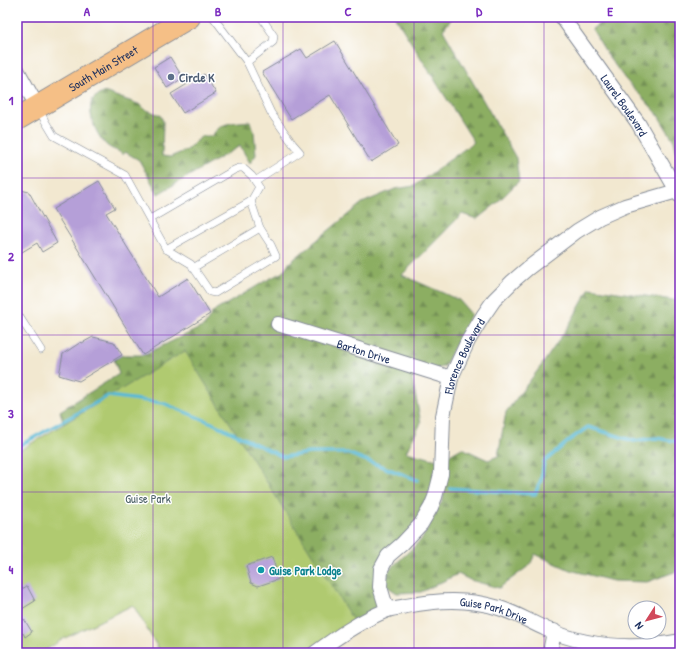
<svg xmlns="http://www.w3.org/2000/svg" width="697" height="670" font-family="'Patrick Hand',sans-serif">
	<defs>
		<pattern id="forest-firs" width="22" height="20" patternUnits="userSpaceOnUse"><rect width="22" height="20" fill="#8cae62"/><path d="M5 1l3.5 6h-7zM16 11l3.5 6h-7z" fill="#728e54"/></pattern>
	</defs>
	<rect width="100%" height="100%" fill="#fff"/>
	<filter id="ink" filterUnits="userSpaceOnUse"><feTurbulence type="fractalNoise" baseFrequency=".025" numOctaves="2"/><feDisplacementMap in="SourceGraphic" scale="8" xChannelSelector="R" yChannelSelector="G"/><feConvolveMatrix kernelMatrix="1 2 1 2 8 2 1 2 1" color-interpolation-filters="sRGB"/></filter>
	<filter id="wash" filterUnits="userSpaceOnUse"><feTurbulence type="fractalNoise" baseFrequency=".012" numOctaves="4" result="noise"/><feDisplacementMap in="SourceGraphic" scale="16" xChannelSelector="R" yChannelSelector="G"/><feGaussianBlur stdDeviation="0.9" result="paint"/><feColorMatrix in="noise" values="0 0 0 0 0 0 0 0 0 0 0 0 0 0 0 0 0 1.4 0 .05"/><feComposite in="paint" operator="in"/></filter>
	<g filter="url(#wash)">
		<rect width="100%" height="100%" fill="#f2e8d0"/>
		<g fill="url(#forest-firs)" stroke="#546e60">
			<path d="M395 17H453L443 30 516 158 519 181 497 203 477 219 462 214 402 275 459 300 471 314 445 366 412 378 421 423 406 452 441 461 435 497 381 569 387 610 356 625 77 469 60 411 119 374 114 360 122 355H143L204 326 213 312 267 280 283 272 288 264 362 203 395 189 414 186 474 142Z"/>
			<path d="M608 17H680V165L674 141 656 112 625 79 609 57 592 29Z"/>
			<path d="M104 92 141 105 144 109 160 115 163 121 162 156 170 157 187 150 194 143 202 136H212C221 121 234 123 250 121L254 131 256 155 250 163 240 146 158 194 139 160 125 152 123 155C117 149 115 151 109 147 98 140 85 111 93 99 96 96 101 94 104 92Z"/>
			<path d="M590 288 680 301V570L647 582 613 581 570 570 535 554 530 565 499 588 470 580 458 574 421 592 397 593 385 585 388 571 422 539 443 499 448 456 462 448 488 460 498 456 506 412 544 362 569 325Z"/>
		</g>
		<path fill="#b0ca70" stroke="#667c67" d="M185 351 356 625 315 653H161L133 605 63 639 41 653H17V452Z"/>
		<g fill="none" stroke-linecap="round" stroke-linejoin="round">
			<g stroke="#58b9d6" stroke-width="3.5">
				<path d="M17 447 108 396 163 403 212 423 283 457 309 453H347L417 480"/>
				<path d="M450 488 535 494 541 480 544 462 571 439 588 427 634 441 656 438 680 442"/>
			</g>
		</g>
		<g id="blocks">
			<g fill="#b59fd8">
				<path d="M335 41 398 145 371 162 330 95 291 119 262 72 301 49 307 58Z"/>
				<path d="M170 57 183 78 167 88 154 67Z"/>
				<path d="M204 74 216 93 183 113 171 94Z"/>
				<path d="M99 181 115 208 106 213 158 297 188 278 210 314 143 355 53 209Z"/>
				<path d="M17 189 29 192 57 243 42 252 37 243 17 255Z"/>
				<path d="M93 337 114 342 122 355 79 381 59 375 63 354 81 342 82 343Z"/>
				<path d="M272 557 279 579 258 586 251 583 246 566Z"/>
				<path d="M27 586 35 601 22 609 17 600V592Z"/>
				<path d="M20 619 21 621 24 619 32 632 25 637 23 633 17 637V620Z"/>
			</g>
		</g>
	</g>
	<g filter="url(#ink)">
		<use href="#blocks" fill-opacity="0" stroke="#868c97" stroke-width="1"/>
		<g fill="none" stroke-linecap="round" stroke-linejoin="round">
			<g stroke="#868c97" stroke-width="8">
				<g id="lane">
					<path d="M213 17 247 62 271 113 293 144 300 152 255 181"/>
					<path d="M247 62 273 42 274 36 261 17"/>
					<path d="M38 108 45 121 54 136 125 175 166 249 191 264 210 292 215 293 276 256 271 245 260 228 251 201 259 187 252 176 243 168H239L234 170 150 219"/>
					<path d="M166 249 251 201"/>
					<path d="M193 268 260 228"/>
					<path d="M17 313 41 350"/>
				</g>
			</g>
			<g stroke="#868c97" stroke-width="16">
				<g id="street">
					<path id="s1" d="M562 17 638 123 680 196"/>
					<path d="M17 70 37 106"/>
					<path id="s2" d="M278 324 451 378"/>
					<path id="s3" d="M387 610 380 587 381 569 388 556 402 544 421 524 431 507 435 497 441 474 443 416 451 378 468 341 483 316 494 300 513 281 527 269 577 231 600 217 625 206 677 191"/>
					<path id="s4" d="M315 653C337 637 360 621 385 611 391 608 399 608 406 606 438 600 467 598 499 608 516 613 530 622 546 629 589 648 635 650 680 641"/>
					<path d="M550 653 554 631"/>
				</g>
			</g>
			<g stroke="#868c97" stroke-width="24">
				<g id="primary">
					<path id="s5" d="M17 119 189 17"/>
				</g>
			</g>
			<use href="#lane" stroke="#fff" stroke-width="7"/>
			<use href="#street" stroke="#fff" stroke-width="14"/>
			<use href="#primary" stroke="#f5bf86" stroke-width="22"/>
		</g>
	</g>
	<path fill="none" stroke="#7b2cbf" stroke-width="1" stroke-opacity="0.55" d="M153 17V653M283 17V653M414 17V653M544 17V653M17 178H680M17 335H680M17 492H680"/>
	<circle fill="#5c6f8a" stroke="#fff" stroke-width="1.5" cx="171" cy="77" r="4"/>
	<circle fill="#0f9aa8" stroke="#fff" stroke-width="1.5" cx="261" cy="570" r="4"/>
	<g text-anchor="middle" dominant-baseline="central" stroke-width="3" stroke-linejoin="round" paint-order="stroke">
		<g font-size="12" fill="#1b2f5e" stroke="#fff">
			<text stroke="none"><textPath href="#s5" startOffset="100">South Main Street</textPath></text>
			<text stroke="none"><textPath href="#s1" startOffset="108">Laurel Boulevard</textPath></text>
			<text stroke="none"><textPath href="#s2" startOffset="90">Barton Drive</textPath></text>
			<text stroke="none"><textPath href="#s3" startOffset="279">Florence Boulevard</textPath></text>
			<text stroke="none"><textPath href="#s4" startOffset="193">Guise Park Drive</textPath></text>
		</g>
		<g font-size="12" font-weight="bold" fill="#4e5e75" stroke="#fff" text-anchor="start">
			<text x="179" y="77">Circle K</text>
		</g>
		<g font-size="12" fill="#485e63" stroke="#fff">
			<text x="148" y="498">Guise Park</text>
		</g>
		<g font-size="12" font-weight="bold" fill="#0d838f" stroke="#fff" text-anchor="start">
			<text x="269" y="570">Guise Park Lodge</text>
		</g>
	</g>
	<rect width="697" height="670" fill="none" stroke="#fff" stroke-width="44"/>
	<g transform="translate(647 620) rotate(234)"><circle r="19" fill="#ffffff" stroke="#a4acbf"/>
	<path d="M0-3L7 15L0 10L-7 15Z" fill="#d1495b"/>
	<text y="-6" font-size="11" font-weight="bold" text-anchor="middle" fill="#1b2f5e">N</text>
	</g>
	<rect x="22" y="22" width="653" height="626" fill="none" stroke="#7b2cbf" stroke-width="1.5"/>
	<g font-size="13" text-anchor="middle" font-weight="bold" fill="#7b2cbf">
		<text x="87" y="16">A</text>
		<text x="218" y="16">B</text>
		<text x="348" y="16">C</text>
		<text x="479" y="16">D</text>
		<text x="610" y="16">E</text>
		<text x="11" y="105">1</text>
		<text x="11" y="261">2</text>
		<text x="11" y="418">3</text>
		<text x="11" y="574">4</text>
	</g>
</svg>
